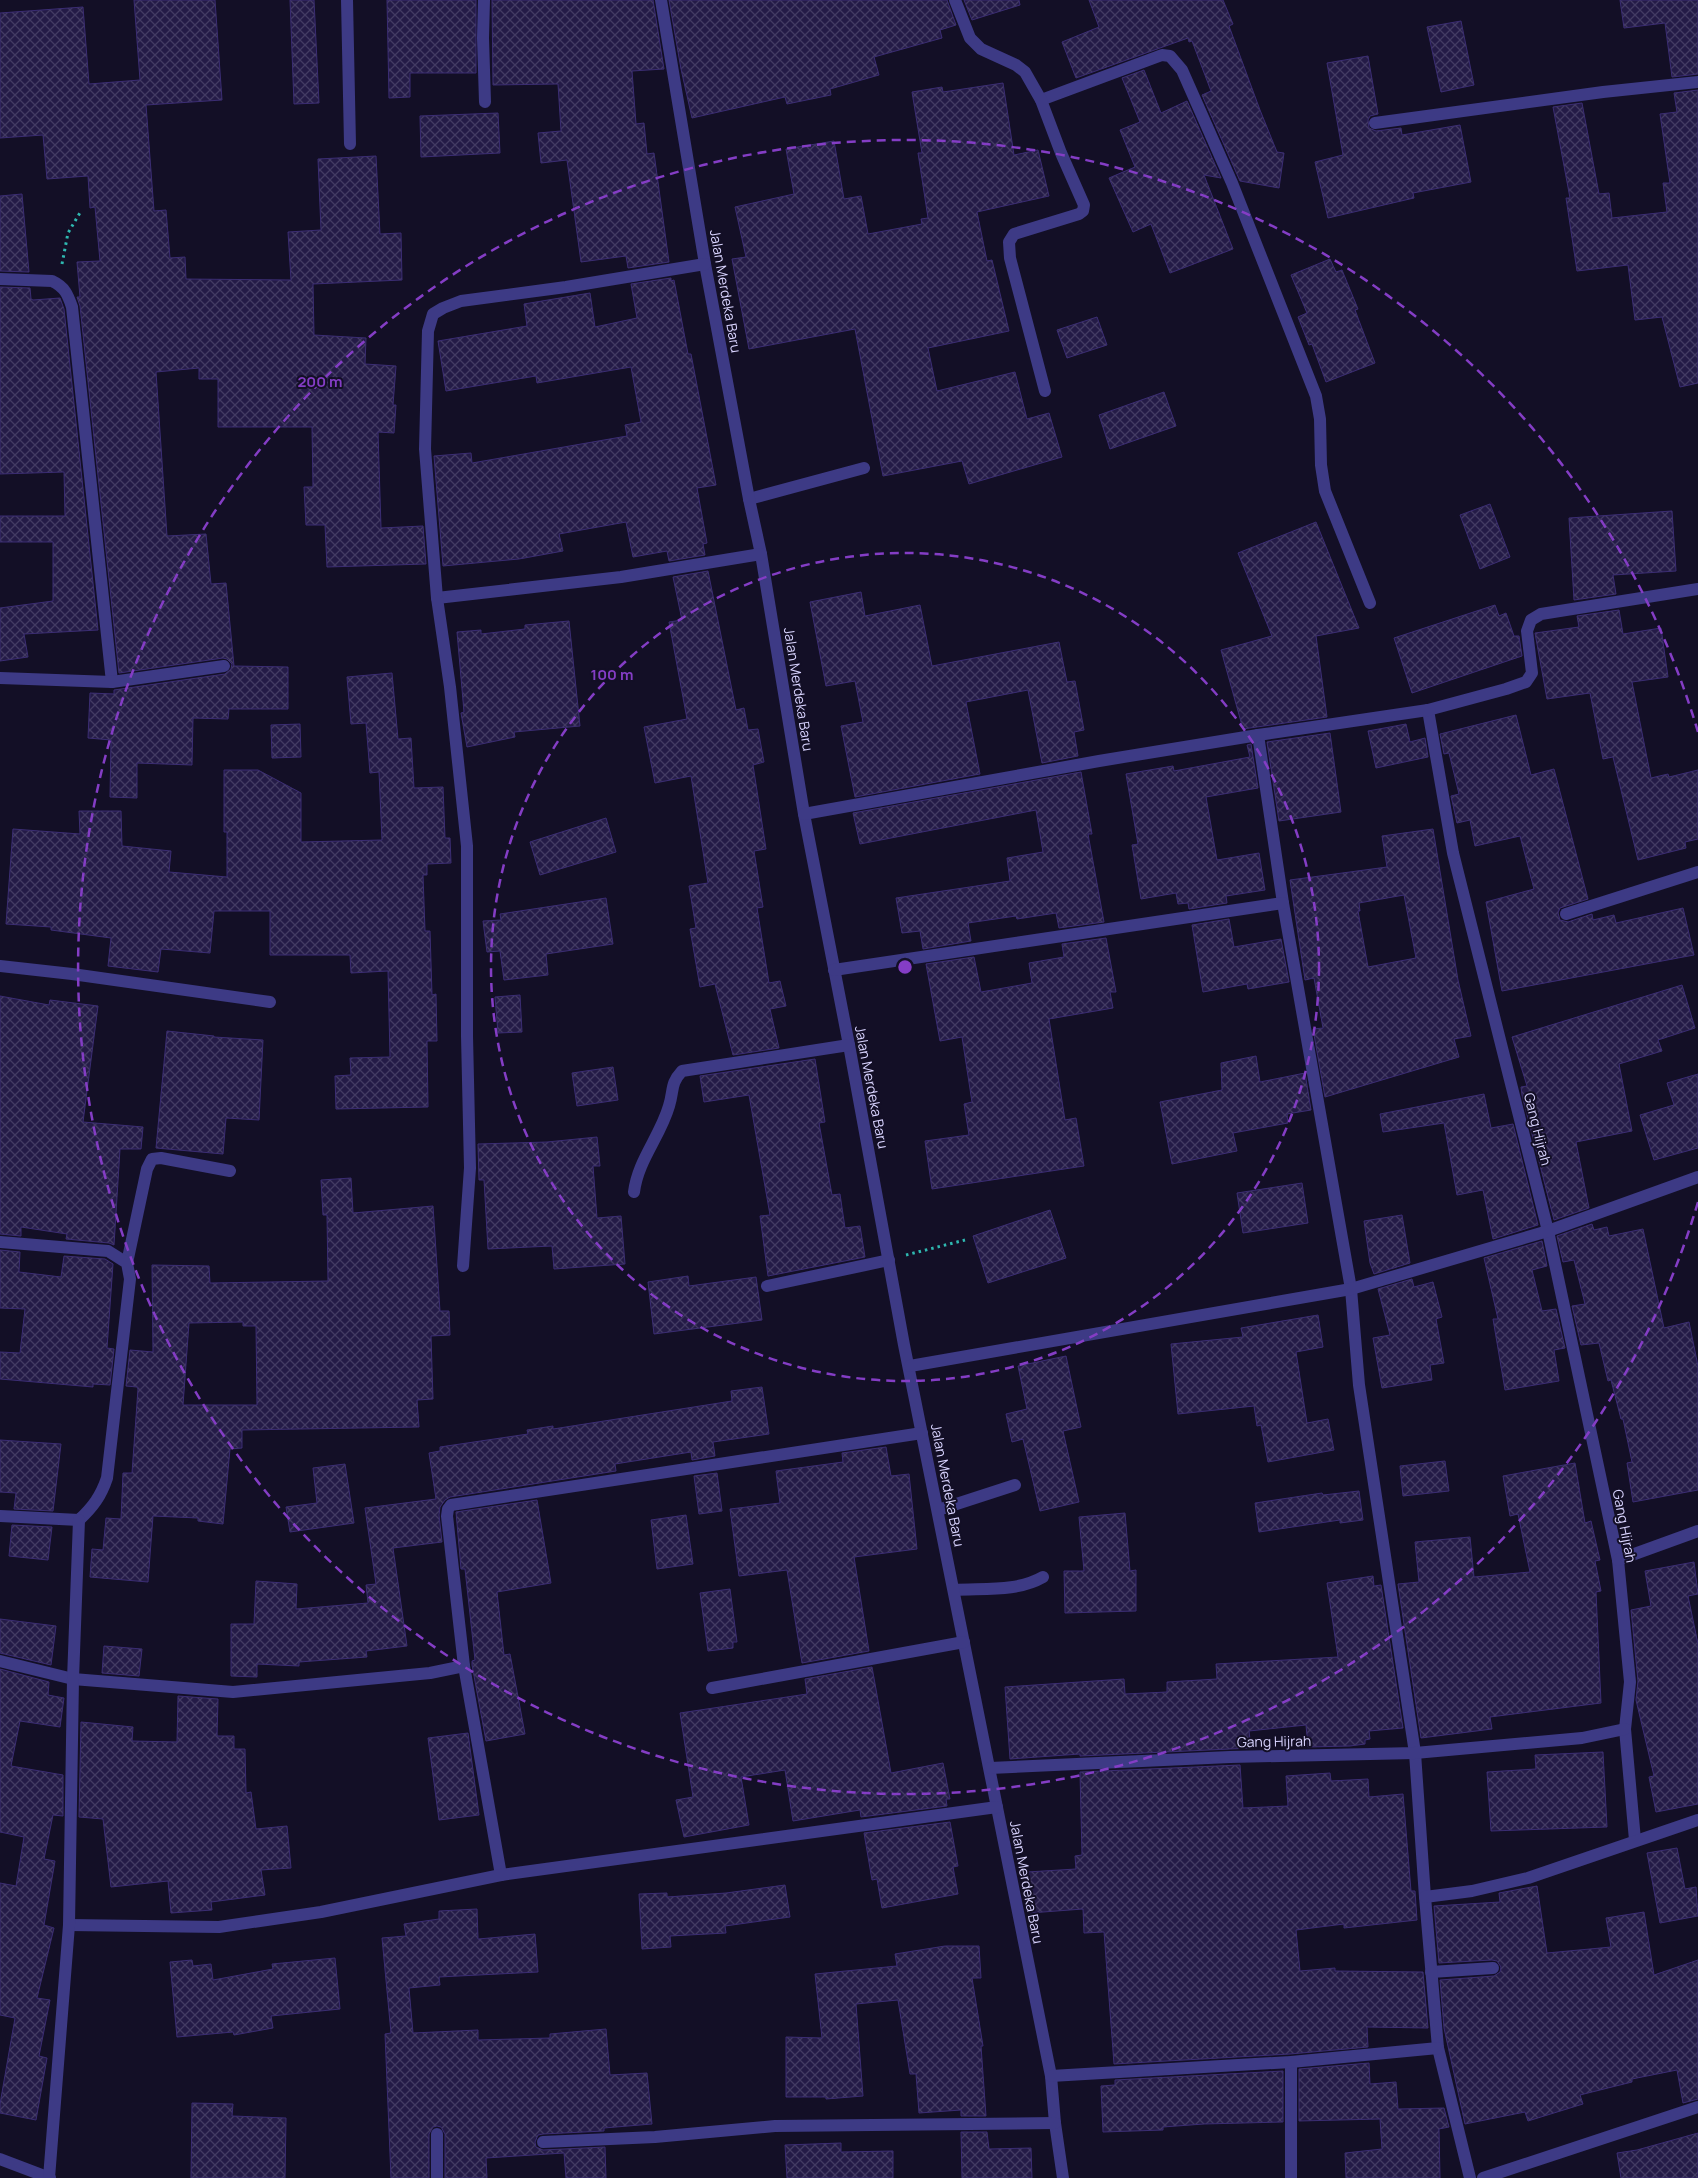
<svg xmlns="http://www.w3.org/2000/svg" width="1698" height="2178" font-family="Manrope,sans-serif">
	<defs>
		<pattern id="building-cross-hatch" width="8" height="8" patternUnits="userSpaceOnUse" patternTransform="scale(1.25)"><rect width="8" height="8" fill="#241b47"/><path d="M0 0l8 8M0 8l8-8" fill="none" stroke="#433b63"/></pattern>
	</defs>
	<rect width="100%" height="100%" fill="#130f26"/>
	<g fill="url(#building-cross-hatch)" stroke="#3b2d73" fill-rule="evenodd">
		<path d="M134 0H215L222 100 146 105 154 211 166 210 170 258 185 257 186 279 291 280 288 232 321 230 318 159 376 156 380 234 401 233 402 280 313 284 314 335 366 338 365 364 396 366 393 405H396L394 433 378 432 381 528 423 526 426 564 327 567 325 525H306L304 487H313L312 427H218V379H199V368L156 372 167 536 206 534 211 584 226 583 234 666 288 667V709H229L228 719 193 718 192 765 137 763V798L110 797 111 740 88 738 90 693 114 694V690L225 674 231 669 232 664 227 659 223 658 119 673 80 306 77 297H80L77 262 100 261 95 207 90 208 88 176 47 179 43 135 0 138V13L83 7 89 84 140 80Z"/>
		<path d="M290 0H314L319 103 294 104Z"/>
		<path d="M387 0H476V73H410V97L389 98Z"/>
		<path d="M492 0H653L664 69 632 71 636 124 644 123 647 154 654 153 669 262 628 268 626 256 581 262 567 160 541 163 538 133 561 131 558 84 493 85Z"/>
		<path d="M669 0H947L956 25 940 30 942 38 874 57 879 75 830 89 831 95 787 104 785 97 692 118 681 69Z"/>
		<path d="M964 0H1019L1020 5 972 20Z"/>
		<path d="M1089 0H1223L1233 24 1229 26 1260 110 1277 152 1284 153 1279 188 1240 181 1202 95 1211 91 1192 41 1189 42 1188 38 1076 78 1062 42 1099 27Z"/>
		<path d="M1620 0H1698V74L1672 77 1665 23 1624 28Z"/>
		<path d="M1461 21 1474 85 1441 92 1427 27Z"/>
		<path d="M1368 56 1378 114 1370 116 1368 120 1369 128 1376 131 1401 128 1402 135 1460 125 1471 182 1413 193 1414 198 1328 218 1315 162 1343 155 1327 63Z"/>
		<path d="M1144 70 1161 113 1187 101 1221 178 1204 175 1233 249 1170 273 1151 224 1133 232 1109 178 1135 167 1120 130 1140 122 1122 78Z"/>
		<path d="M1003 83 1014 155 1038 150 1049 196 977 212 987 261 992 260 1009 331 928 348 937 391 1015 372 1027 419 1049 413 1062 457 969 484 962 461 883 476 855 329 749 349 732 259 746 257 735 207 794 194 786 149 834 141 844 199 861 196 868 234 922 224 921 219 928 218 918 153H922L912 92 942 87 943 92Z"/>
		<path d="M1698 90V383L1680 387 1662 317 1635 320 1628 265 1577 271 1566 198H1570L1553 107 1582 103 1599 194 1609 193 1612 218 1667 212 1663 183H1670L1660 114 1677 112 1674 93Z"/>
		<path d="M498 113 500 153 421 157 420 116Z"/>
		<path d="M22 194 29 272 0 271V196Z"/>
		<path d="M1330 259 1336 272 1342 270 1358 309 1355 310 1375 363 1326 382 1312 344 1309 345 1298 317 1307 313 1291 275Z"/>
		<path d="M671 278V281L674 280 688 354H691L716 485 697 488 707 543 703 544 705 555 669 561 667 551 633 557 626 522 559 534 563 551 519 559 443 566 434 456 471 453 472 463 627 436 625 425 641 422 631 367 537 383 536 376 446 391 438 341 527 326 524 304 590 293 595 327 637 318 631 284Z"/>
		<path d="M0 287 30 288 31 299 33 300 60 298 64 309 98 630 24 634 28 657 0 661V608L53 601V542H0V516H65L64 472 0 474Z"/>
		<path d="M1097 317 1107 345 1067 358 1057 330Z"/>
		<path d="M1164 392 1176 426 1110 449 1099 415Z"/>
		<path d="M1490 504 1510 557 1480 569 1460 515Z"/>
		<path d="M1672 511 1676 571 1613 575 1616 594 1574 600 1569 518Z"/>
		<path d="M1316 522 1359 628 1316 636 1327 717 1243 729 1221 650 1272 636 1238 553Z"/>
		<path d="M708 571 736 710 744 708 748 730 758 729 764 762 753 765 766 849 754 851 763 907 757 908 769 983 780 981 786 1006 770 1009 779 1048 733 1055 715 984 700 987 690 929 696 928 689 886 708 883 691 776 655 783 644 727 687 719 669 622 682 620 673 577Z"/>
		<path d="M861 592 865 616 920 605 932 666 1059 642 1067 682 1075 681 1084 730 1074 732 1078 756 1042 763 1028 690 966 702 980 774 855 797 841 726 863 722 855 681 826 686 810 602Z"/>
		<path d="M1495 605 1499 616 1506 613 1514 636H1519L1522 656 1412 693 1394 638Z"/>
		<path d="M1619 610 1623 634 1661 628 1668 677 1632 682 1651 778 1668 774 1669 777 1698 770V839L1685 842 1686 848 1638 860 1613 757 1603 759 1590 693 1547 699 1535 633 1579 627 1577 616Z"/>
		<path d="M569 621 580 726 514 732 515 737 467 747 461 713 464 712 457 632 481 630V634L525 629V625Z"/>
		<path d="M392 673 398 739 411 738 414 788 443 787 445 838H450L451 863 427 864V875H423L425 931H430L432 995 436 994 437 1041H427L428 1107 336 1109 335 1076 351 1075 350 1058 390 1057 388 971 351 973 350 955H270V911H214L210 953 161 949 158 972 108 966 111 938 51 930V927L6 924 13 829 80 834 79 811H121L122 846 171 851 169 872 227 877V832H224V770H258L301 793V842L382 840 379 772 370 773 366 723 351 724 347 677Z"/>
		<path d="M1516 715 1531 775 1554 769 1588 899 1560 908 1558 913 1560 920 1568 922 1592 914 1593 920 1614 915 1616 923 1683 908 1694 955 1502 991 1486 902 1534 889 1520 836 1475 846 1470 820 1457 823 1451 796 1459 794 1449 753 1444 754 1440 734Z"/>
		<path d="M300 724 301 757 272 758 271 725Z"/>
		<path d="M1406 724 1410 742 1425 738 1428 757 1376 768 1368 731Z"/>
		<path d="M1330 733 1341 812 1279 821 1267 742Z"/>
		<path d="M1251 744 1258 788 1206 797 1217 860 1259 853 1265 890 1226 896 1227 903 1189 909 1188 903 1178 904 1176 893 1141 899 1132 845 1138 844 1126 774 1173 766 1174 771 1250 757 1247 745Z"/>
		<path d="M1081 772 1092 834H1088L1104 922 1059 928 1056 913 1017 919 1016 916 968 923 971 941 923 949 920 931 902 933 896 898 1010 881 1007 858 1043 852 1036 810 860 844 853 813Z"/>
		<path d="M606 818 616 852 540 875 530 842Z"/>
		<path d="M1433 829 1458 980 1471 1036 1454 1039 1459 1057 1325 1097 1313 1029 1323 1028 1314 978 1305 980 1290 880 1387 867 1382 836ZM1404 895 1416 958 1368 967 1358 911H1360L1359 903Z"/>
		<path d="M606 898 613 944 546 954 548 975 504 980 500 951 487 952 483 921 501 920 500 914Z"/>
		<path d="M1229 919 1234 947 1281 939 1289 982 1248 989 1247 984 1203 992 1192 925Z"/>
		<path d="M1106 938 1116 992H1110L1113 1008 1049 1019 1065 1120 1076 1118 1084 1166 932 1189 925 1141 969 1135 964 1104 972 1102 962 1037 940 1041 926 964 974 957 981 992 1032 983 1029 963 1064 957 1062 944Z"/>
		<path d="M1682 985 1695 1028 1658 1040 1662 1051 1619 1064 1632 1131 1576 1142 1589 1208 1554 1220 1522 1095 1521 1087 1527 1086 1512 1037Z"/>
		<path d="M520 995 522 1032 498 1033 495 997Z"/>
		<path d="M0 996 49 1005 50 1000 98 1006 83 1122 143 1127 141 1149H120L114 1245 109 1243 66 1239 67 1234 21 1227V1236L0 1234Z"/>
		<path d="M167 1031 214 1036V1037L263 1040 259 1120 226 1118 223 1154 156 1148Z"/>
		<path d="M1256 1056 1260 1082 1305 1073 1311 1110 1287 1114 1288 1123 1233 1133 1237 1151 1172 1164 1160 1102 1222 1090 1221 1063Z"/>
		<path d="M815 1059 825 1122 819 1123 832 1195 840 1194 845 1228 860 1226 865 1257 768 1276 760 1216 770 1215 749 1095 704 1102 700 1076Z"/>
		<path d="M613 1067 618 1100 577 1106 572 1073Z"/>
		<path d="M1698 1074V1148L1654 1160 1640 1115 1674 1105 1667 1083Z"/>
		<path d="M1484 1094 1491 1128 1513 1124 1538 1225 1493 1239 1483 1190 1457 1195 1444 1123 1383 1132 1380 1114Z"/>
		<path d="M597 1137 600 1166H593L597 1218 621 1216 625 1264 554 1269 552 1246 488 1249 484 1180H479L478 1144 547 1142Z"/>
		<path d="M351 1178 353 1213 433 1206 440 1311H449L450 1335 431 1336 433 1399 417 1400 419 1427 242 1430V1448L230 1449 223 1524 198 1521V1518L153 1516 148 1582 90 1577 92 1549 103 1550 106 1518 121 1519 123 1473H132L138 1389 137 1387 126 1386 130 1350 153 1352 152 1265 209 1266 210 1283 328 1281 327 1215H323L321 1180ZM243 1322V1326H256L257 1405H183L189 1323Z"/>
		<path d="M1302 1183 1308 1223 1243 1233 1237 1193Z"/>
		<path d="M1050 1210 1066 1258 988 1283 973 1236Z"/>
		<path d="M1402 1215 1410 1263 1374 1274 1370 1263 1364 1221Z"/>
		<path d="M1592 1224 1594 1230 1607 1227 1609 1236 1643 1229 1664 1328 1689 1322 1698 1366V1490L1633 1502 1627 1463 1632 1462 1623 1419H1621L1611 1380 1608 1381 1599 1343 1581 1345 1572 1306 1585 1304 1574 1260 1563 1262 1557 1236Z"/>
		<path d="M1542 1241 1547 1266 1532 1270 1542 1311 1556 1309 1565 1348 1554 1350 1559 1381 1505 1390 1493 1319H1498L1484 1258Z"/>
		<path d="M0 1250 20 1252 19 1272 61 1277 64 1256 105 1259 113 1264 107 1348 114 1349 110 1385 93 1384V1387L0 1379V1352L20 1353 25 1309 0 1308Z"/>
		<path d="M688 1276 689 1286 756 1277 762 1320 654 1334 648 1282Z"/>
		<path d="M1412 1279 1414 1287 1433 1282 1442 1317 1436 1319 1444 1363 1430 1365 1432 1380 1382 1388 1373 1338 1390 1335 1378 1289Z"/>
		<path d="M1318 1315 1323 1347 1296 1352 1307 1423 1328 1419 1334 1450 1268 1462 1261 1425 1257 1426 1254 1406 1178 1414 1171 1344 1243 1337 1241 1328Z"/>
		<path d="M1066 1356 1081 1427 1063 1431 1079 1502 1040 1511 1023 1439 1012 1442 1006 1414 1027 1409 1018 1366Z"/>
		<path d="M762 1387 769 1434 713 1442 715 1456 692 1460 691 1452 615 1464 616 1471 450 1497 445 1500 440 1507 439 1515 442 1542 393 1548 407 1646 366 1651 367 1657 299 1662V1666L257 1664V1677L231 1676V1624H254L256 1581 297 1584 296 1609 368 1603 366 1585 376 1584 365 1508 436 1499 429 1453 440 1451V1447L528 1434 527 1430 553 1426V1429L732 1401 731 1391Z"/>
		<path d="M0 1440 61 1444 53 1511 14 1509 16 1493 0 1492Z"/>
		<path d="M886 1447 891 1476 909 1474 917 1549 854 1557 869 1651 802 1663 787 1570 739 1576 730 1509 780 1503 776 1471 843 1462 842 1453Z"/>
		<path d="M1445 1461 1449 1491 1403 1496 1400 1466Z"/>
		<path d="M1575 1463 1585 1523 1591 1521 1600 1560 1595 1561 1601 1591 1596 1592 1601 1703 1490 1717 1492 1729 1421 1738 1398 1584 1419 1582 1415 1542 1470 1537 1474 1577 1530 1572 1518 1514 1510 1516 1503 1476Z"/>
		<path d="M345 1464 354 1523 290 1532 286 1507 317 1503 313 1468Z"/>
		<path d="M717 1473 722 1511 699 1514 694 1476Z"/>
		<path d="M1359 1491 1363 1520 1340 1523V1520L1259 1532 1255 1503 1322 1493 1323 1495Z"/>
		<path d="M537 1500 551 1583 497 1592 504 1655 510 1654 525 1734 486 1741 472 1665V1661L475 1660 465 1569H461L456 1512Z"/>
		<path d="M1125 1513 1130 1571 1136 1570V1611L1065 1613 1064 1571H1084L1079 1517Z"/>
		<path d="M686 1515 693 1564 657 1569 651 1520Z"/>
		<path d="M12 1525 52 1527 48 1560 9 1556Z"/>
		<path d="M1694 1562 1698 1594 1688 1596 1698 1644V1804L1656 1812 1649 1777 1654 1776 1636 1700 1638 1681 1631 1610 1651 1606 1645 1571Z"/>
		<path d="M1373 1576 1374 1586 1381 1585 1403 1728 1369 1731 1370 1739 1365 1740V1744L1350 1746 1308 1747 1306 1725 1249 1731 1251 1748 1080 1756V1754L1010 1759 1005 1687 1124 1679 1125 1694 1167 1692V1682L1217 1679 1216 1664 1338 1657 1327 1583Z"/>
		<path d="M730 1589 737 1642H733V1648L708 1651 700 1593Z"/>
		<path d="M0 1619 56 1626 51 1665 0 1653Z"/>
		<path d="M104 1646 142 1649 139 1676 102 1673Z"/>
		<path d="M872 1667 891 1773 943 1763 950 1799H946L947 1806 861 1817 860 1810 793 1821 785 1770 741 1777 749 1825 684 1837 676 1800 693 1797 680 1713 807 1694 805 1679Z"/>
		<path d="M0 1669 49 1682 48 1695 64 1698 60 1727 20 1721 11 1766 63 1775V1816L53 1815 44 1859 55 1861 44 1925 54 1928 37 1998 50 2000 39 2056 47 2058 36 2120 0 2113V2104L15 2018 0 2015V1883L16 1886 24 1837 0 1832Z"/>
		<path d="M178 1696 218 1699 217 1736H234V1749H245L246 1793 251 1792 256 1829 287 1826 291 1868 261 1870 265 1895 211 1902 212 1910 171 1913 168 1881 111 1887 103 1819 79 1817 81 1722 133 1727 132 1741 177 1742Z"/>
		<path d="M468 1733 479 1815 439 1820 428 1738Z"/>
		<path d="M1603 1752 1607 1827 1491 1831 1487 1772 1536 1769 1535 1755Z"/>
		<path d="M1240 1765 1243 1808 1288 1806 1286 1776 1330 1773 1331 1781 1368 1779 1369 1797 1403 1794 1411 1891H1415L1417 1920 1344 1928V1924L1296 1930 1300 1971 1335 1968V1971L1423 1972 1428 2028 1367 2027 1368 2047 1290 2054 1114 2064 1104 1932 1084 1933 1083 1909 1030 1913 1027 1872 1076 1869 1075 1856 1082 1855 1080 1772Z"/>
		<path d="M950 1822 958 1866 953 1867 958 1894 882 1908 877 1879 872 1880 864 1833Z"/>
		<path d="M1677 1848 1685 1889 1696 1887 1698 1916 1660 1923 1647 1853Z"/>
		<path d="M785 1885 790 1917 725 1926 726 1933 670 1936 671 1947 642 1949 639 1894 667 1893V1897L726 1893Z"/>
		<path d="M1537 1886 1547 1953 1611 1947 1606 1918 1644 1912 1654 1975 1698 1960V2099L1683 2103 1677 2070 1632 2079V2082L1580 2095 1583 2104 1528 2121 1525 2112 1465 2124 1444 2028 1440 1980 1494 1976 1500 1972 1501 1967 1497 1961 1492 1960 1439 1963 1434 1906 1500 1902 1499 1893Z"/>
		<path d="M477 1909 478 1939 535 1934 538 1972 439 1977 440 1985 409 1988 413 2033 478 2030V2040L550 2038V2034L606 2029 610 2075 647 2073 652 2124 604 2128V2131L543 2134 538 2135 535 2142 536 2147 543 2150 605 2147 606 2178H566L564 2153 486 2158 487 2178H445V2134L441 2127 437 2126 433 2127 429 2134V2178H391L385 2034 391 2033 382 1938 406 1936 404 1924 439 1919V1911Z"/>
		<path d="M945 1946H979L981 1978H972L983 2046H981L986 2116H961V2110L919 2113 916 2074H910L898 2000 856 2004 863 2096 826 2099V2097H786V2037L822 2038 815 1974 897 1966 895 1954Z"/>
		<path d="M335 1958 340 2009 271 2016 273 2028 234 2035 233 2032 177 2037 170 1962 192 1960 193 1966 211 1964 213 1980 273 1969 272 1964Z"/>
		<path d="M1369 2063 1370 2084 1396 2082 1398 2109 1444 2108 1449 2127 1439 2129 1440 2178H1346L1345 2153 1382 2149 1380 2119 1299 2121V2069Z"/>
		<path d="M1283 2071V2122L1204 2124 1163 2127V2130L1103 2132 1101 2086 1115 2085V2080Z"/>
		<path d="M192 2103 233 2104 232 2116 286 2118 285 2178H191Z"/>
		<path d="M961 2132H987L989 2149 1031 2148 1032 2178H962Z"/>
		<path d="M1698 2133V2178H1621L1617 2153 1637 2150Z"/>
		<path d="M841 2143V2152L893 2151V2178H787L785 2145Z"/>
	</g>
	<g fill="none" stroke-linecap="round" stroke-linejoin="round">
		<g stroke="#2fb8b0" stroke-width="3" stroke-dasharray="2.5 4" stroke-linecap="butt">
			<path d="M62 264 68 233 81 211"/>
			<path d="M906 1255 965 1240"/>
		</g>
		<g stroke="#3d3a85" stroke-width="12">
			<path d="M347 0 350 144"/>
			<path d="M484 0 483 38 485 102"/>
			<path d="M1041 100 1162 55 1170 56 1182 70 1232 183 1316 396 1320 419 1321 465 1325 491 1370 603"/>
			<path d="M1375 123 1603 92 1698 82"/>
			<path d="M749 499 864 468"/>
			<path d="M127 1263 147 1169 152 1159 161 1158 230 1171"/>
			<path d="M767 1286 889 1260"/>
			<path d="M938 1510 1015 1485"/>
			<path d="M954 1590C984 1588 1017 1592 1043 1577"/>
			<path d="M1431 1972 1493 1968"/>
		</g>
		<g stroke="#3d3a85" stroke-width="12">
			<path d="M661 0 705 264 749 499 761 554 804 814 849 1045 904 1345 1051 2076 1055 2123 1063 2178"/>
			<path d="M955 0 970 38 981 49 1016 65 1025 72 1041 100 1061 153 1084 205 1083 211 1079 214 1014 234 1009 242 1010 258 1045 391"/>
			<path d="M0 279 52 281C65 287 68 295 72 307L112 682"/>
			<path d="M437 598 621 577 761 554"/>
			<path d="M0 678 112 682 224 666"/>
			<path d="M1428 710 1453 853 1548 1231 1618 1560 1630 1682 1625 1729 1635 1840"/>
			<path d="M1258 735 1283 903 1351 1289 1359 1385 1415 1753 1425 1897 1438 2048 1470 2178"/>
			<path d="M804 814 1099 761 1258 735 1428 710 1506 689 1526 682 1532 673 1527 631 1531 620 1541 614 1698 589"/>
			<path d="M1566 914 1698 872"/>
			<path d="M0 966 72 974 270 1002"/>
			<path d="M834 970 1283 903"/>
			<path d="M634 1192C638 1160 660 1137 669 1106 674 1090 670 1084 682 1071L849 1045"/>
			<path d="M0 1242 108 1251 127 1263 130 1279 107 1478C101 1496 93 1507 79 1520L0 1516"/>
			<path d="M463 1266 470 1168 467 1036V846L450 687 437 598 425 449 428 331 433 314 443 308 461 301 566 287 705 264"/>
			<path d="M910 1366 1351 1289 1548 1231 1698 1177"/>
			<path d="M1618 1560 1698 1531"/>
			<path d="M0 1661 73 1679 233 1692 430 1673 464 1666"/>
			<path d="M712 1688 964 1642"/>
			<path d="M990 1768 1230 1757 1415 1753 1582 1738 1625 1729"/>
			<path d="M501 1875 464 1666 447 1516 448 1509 451 1505 922 1433"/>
			<path d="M1425 1897 1472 1891 1528 1878 1698 1820"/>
			<path d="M69 1925 219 1927 321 1912 501 1875 997 1807"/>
			<path d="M1291 2062V2178"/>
			<path d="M1051 2076 1291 2062 1438 2048"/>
			<path d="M437 2134V2178"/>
			<path d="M543 2142 655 2137 775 2126 1055 2123"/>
			<path d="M0 2159 50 2178"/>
			<path d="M49 2178 69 1925 73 1679 79 1520"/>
			<path d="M1483 2178 1698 2107"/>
		</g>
	</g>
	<g fill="none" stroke="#843dc5" stroke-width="2.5" stroke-dasharray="9 6">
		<circle cx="905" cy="967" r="414"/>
		<path d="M1698 1202A827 827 0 1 1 1698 732"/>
	</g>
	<g text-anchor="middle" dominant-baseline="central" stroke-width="4" stroke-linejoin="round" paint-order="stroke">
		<g font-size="14" fill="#d9d4ff" stroke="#130f26">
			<text transform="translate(726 291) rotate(80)">Jalan Merdeka Baru</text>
			<text transform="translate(799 689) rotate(81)">Jalan Merdeka Baru</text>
			<text transform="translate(872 1087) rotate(79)">Jalan Merdeka Baru</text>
			<text transform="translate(1538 1129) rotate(76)">Gang Hijrah</text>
			<text transform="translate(948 1485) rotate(79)">Jalan Merdeka Baru</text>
			<text transform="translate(1625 1526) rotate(79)">Gang Hijrah</text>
			<text transform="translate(1274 1741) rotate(-1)">Gang Hijrah</text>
			<text transform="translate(1027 1882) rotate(79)">Jalan Merdeka Baru</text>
		</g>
	</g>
	<circle cx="905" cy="967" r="8" fill="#843dc5" stroke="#130f26" stroke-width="2.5"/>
	<g font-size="15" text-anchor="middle" font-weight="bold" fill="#843dc5" stroke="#130f26" stroke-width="4" stroke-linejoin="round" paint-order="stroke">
		<text x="320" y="387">200 m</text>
		<text x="612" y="680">100 m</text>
	</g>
</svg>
